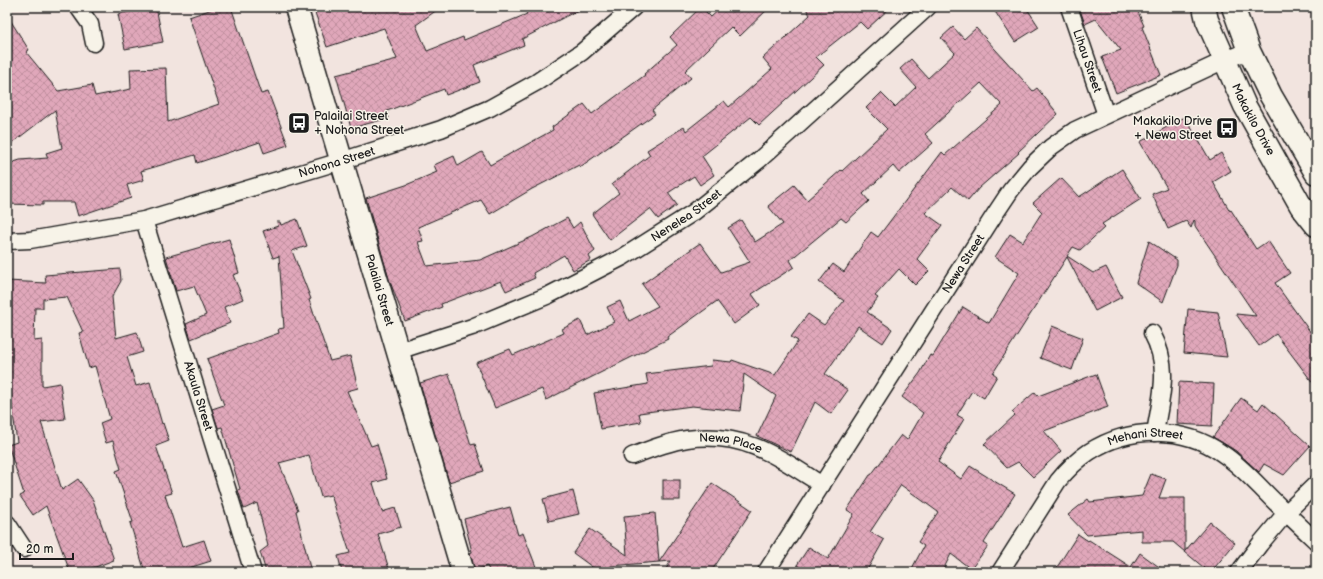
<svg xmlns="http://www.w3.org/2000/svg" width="1323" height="579" font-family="'Balsamiq Sans',sans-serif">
	<defs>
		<pattern id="building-cross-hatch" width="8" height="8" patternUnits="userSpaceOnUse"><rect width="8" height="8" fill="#e0a7ba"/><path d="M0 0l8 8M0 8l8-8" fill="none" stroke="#c08f9f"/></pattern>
	</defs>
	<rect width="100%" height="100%" fill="#f2e4df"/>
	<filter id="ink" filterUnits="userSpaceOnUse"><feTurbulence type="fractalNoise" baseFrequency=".025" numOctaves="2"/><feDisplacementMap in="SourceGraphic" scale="8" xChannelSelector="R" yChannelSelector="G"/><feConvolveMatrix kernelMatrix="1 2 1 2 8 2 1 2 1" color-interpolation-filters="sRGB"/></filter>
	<g filter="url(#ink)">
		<g fill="url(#building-cross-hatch)" stroke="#1c1c1c">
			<path d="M156 7 163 42 125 49 118 14Z"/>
			<path d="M218 7H231L261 94 268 92 288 145 264 153 260 142 197 163 195 155 141 171 144 180 127 185 131 198 78 216 74 202H43V205L7 204V187L11 163 20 160 48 158 46 153 62 148 55 110 7 147V15L29 50 26 52 58 91 92 85 95 96 131 89 130 69 166 68 168 122 219 104 189 17Z"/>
			<path d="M313 7H441L416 25 427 51 463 37 464 40 527 14 523 7H584L522 39 524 45 474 65 480 82 446 95 444 89 387 111 389 118 351 128 336 75 397 59 384 28 327 47Z"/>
			<path d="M701 7 711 17 722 7H770L740 36 731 27 685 71 691 78 652 110 655 114 580 167 579 165 532 189 490 214 481 200 418 227 423 241 418 242 427 266 480 260 532 237 567 218 573 228 580 222 595 251 589 256 591 260 573 270 564 255 533 273 535 278 506 291 501 281 441 304 442 307 405 321 389 279 366 198 406 185 437 172 434 165 454 156 458 166 482 152 490 165 553 130 552 127 584 104 592 114 645 75 644 74 677 45 670 37Z"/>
			<path d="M805 7H891L867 29 860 22 816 57 824 65 759 125 751 117 702 156 714 175 700 185 694 176 668 193 677 205 658 219 650 209 610 240 592 214 619 193 612 184 650 155 647 150 684 127 686 131 724 101 729 107 772 69 763 58 810 15Z"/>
			<path d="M992 7H1026L1039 27 1015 42Z"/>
			<path d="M1079 7H1136L1144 26 1142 27 1161 75 1116 93 1102 57 1121 50 1096 19 1085 24Z"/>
			<path d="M953 27 964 39 976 28 1033 91 1037 88 1058 114 1018 152 1019 153 979 188 968 201 952 187 925 213 942 225 917 259 929 271 915 285 899 269 875 296 878 298 867 312 892 329 883 343 858 326 825 374 848 390 831 414 815 402 791 452 757 436 776 396 744 374 740 411 692 406 639 413 641 422 601 429 594 393 648 384 646 374 711 366 712 360 731 362 732 360 775 375 798 341 791 337 808 314 824 325 844 301 819 282 833 264 844 272 871 232 878 237 942 152 945 155 1002 105 981 83 925 134 933 143 899 173 893 166 863 194 869 201 846 222 841 218 790 260 794 267 752 294 760 305 734 324 717 301 667 337 668 339 546 400 542 389 495 408 476 363 510 349 513 355 564 333 562 329 580 320 587 335 614 322 607 307 620 301 629 321 658 306 642 284 700 243 721 272 750 262 728 228 741 220 755 242 783 224 768 206 794 185 807 200 841 170 842 171 887 129 866 108 881 93 895 107 916 87 900 69 911 59 928 78 955 53 941 38Z"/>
			<path d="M1185 117 1210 160 1221 153 1231 171 1213 182 1230 211 1231 210 1256 249 1268 241 1290 273 1275 283 1316 340V387L1276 334 1259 346 1236 314 1256 316 1195 226V221L1194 220 1191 228 1186 221 1168 229 1152 194 1167 188 1140 142Z"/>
			<path d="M1122 169 1141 199 1102 224 1105 227 1080 250 1073 247 1067 256 1093 273 1106 267 1122 297 1095 311 1067 257 993 373 997 376 984 398 972 391 957 415 964 419 938 462 961 479 970 466 1015 494 984 543 988 546 971 569 951 554 942 572H910L924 546 918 542 938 512 901 485 870 532 884 540 866 572H807L797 565 809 547 828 559 854 514 847 510 870 475H871L901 435 907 440 923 413 902 397 920 373 930 355 933 356 963 307 989 323 1019 273 995 257 1010 234 1023 242 1042 212 1033 203 1061 178 1079 197Z"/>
			<path d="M297 219 307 246 292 251 311 299 309 300 330 361 350 356 358 388 347 391 371 446 377 444 387 479 373 483 382 512 395 508 401 527 378 534 390 572H342L338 556 350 553 331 495 321 497 309 455 279 463 298 510 296 511 311 572H266L260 552 268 546 257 503 244 509 238 490 240 489 222 427 218 428 212 409 224 405 207 359 279 333 278 329 284 328 279 256 273 258 263 231 278 226 277 222H280L281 225Z"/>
			<path d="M229 239 239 273 233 275 243 299 224 307 230 323 191 339 186 324 206 315 194 286 176 291 166 257Z"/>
			<path d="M1149 241 1177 260V265L1163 302 1136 283Z"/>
			<path d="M120 269 121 281 112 297 116 338 137 332 143 352 127 357 136 386 150 382 162 424 163 423 169 441 156 446 172 493 165 495 182 547 204 540 211 561 176 572H145L130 523 133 522 116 471 121 469 113 441 106 443 100 423 110 419 95 366 89 368 79 333 83 332 67 297 43 299V308H35L34 341 42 340V386L60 383 65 419 41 422 62 490 78 479 93 500 114 560 82 572H70L46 506 33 515 20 496 24 494 8 445 17 442 8 378H7V281L46 283 45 275Z"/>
			<path d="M1188 309 1218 312 1227 357 1184 353Z"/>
			<path d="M1052 326 1083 338 1072 370 1040 358Z"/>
			<path d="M449 374 471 445 475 444 484 471 449 482 420 383Z"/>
			<path d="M1096 374 1108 407 1044 431 1061 451 1033 477 1018 462 1007 468 984 444 1015 415 1012 412 1035 392 1038 396Z"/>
			<path d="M1179 382 1214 384 1212 426 1177 424Z"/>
			<path d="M1241 398 1258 410 1263 403 1310 446 1284 475 1264 464 1259 472 1236 451 1213 437Z"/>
			<path d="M1151 474 1166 479 1159 498H1185V551L1210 522 1235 543 1211 572H1209L1173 542H1142V530L1087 535 1068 515 1088 499 1090 502 1142 496Z"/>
			<rect x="663" y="480" width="17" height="20"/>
			<path d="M712 483 752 510 711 572H664L671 561 659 562Z"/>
			<path d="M573 491 579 514 549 521 543 499Z"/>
			<path d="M510 507 518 535 523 533 538 572H490L487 566 475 571 470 553 472 552 464 519Z"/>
			<path d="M655 513 659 562 611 566 607 572H599L573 553 590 529 627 555 624 516Z"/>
			<path d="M1078 534 1088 541 1089 540 1131 567 1140 553 1166 572H1054Z"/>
		</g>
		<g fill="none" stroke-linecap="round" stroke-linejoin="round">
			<g stroke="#1c1c1c" stroke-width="19">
				<g id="street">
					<path d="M78 7 90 24 94 43"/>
					<path id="s1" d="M1069 7 1106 115"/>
					<path id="s2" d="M144 220 253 572"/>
					<path id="s3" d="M7 241 30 240 144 220 341 161 441 129 490 108 537 82 582 52 634 7"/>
					<path d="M1152 333C1171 368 1161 396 1155 433"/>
					<path id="s4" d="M398 351 472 327 549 295 623 257 694 212 759 160 928 7"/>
					<path id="s5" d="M632 456C650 449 668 442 687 439 743 431 777 456 822 485"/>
					<path d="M7 523 24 549"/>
					<path id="s6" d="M766 572 995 214 1011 190 1030 167 1051 147 1075 130 1225 60 1249 51"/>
					<path id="s7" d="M1000 572 1058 481C1067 470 1077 460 1089 452 1129 426 1184 426 1223 454 1241 466 1255 482 1270 497 1285 512 1300 526 1316 541"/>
					<path d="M1239 572 1260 544 1286 513 1316 484"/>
				</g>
			</g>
			<g stroke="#1c1c1c" stroke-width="25">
				<g id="secondary">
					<path id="s8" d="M296 7 463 572"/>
					<path id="s9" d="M1204 7 1207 20 1245 106 1301 206 1316 225"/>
					<path d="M1233 7 1249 51 1271 96 1316 173"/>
				</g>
			</g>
			<use href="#street" stroke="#f7f3e8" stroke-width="16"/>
			<use href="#secondary" stroke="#f7f3e8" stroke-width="22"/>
		</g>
	</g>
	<defs>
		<g id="bus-square" transform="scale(1.15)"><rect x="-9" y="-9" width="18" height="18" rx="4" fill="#1c1c1c" stroke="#f7f3e8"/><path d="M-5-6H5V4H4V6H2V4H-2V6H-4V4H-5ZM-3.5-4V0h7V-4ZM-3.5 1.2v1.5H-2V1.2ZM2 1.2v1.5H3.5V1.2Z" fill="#fff"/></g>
	</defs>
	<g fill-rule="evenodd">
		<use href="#bus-square" x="299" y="123"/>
		<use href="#bus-square" x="1227" y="128"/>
	</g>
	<g text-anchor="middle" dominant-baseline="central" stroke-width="3" stroke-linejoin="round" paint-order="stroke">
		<g font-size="12" fill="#1c1c1c" stroke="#f7f3e8">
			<text stroke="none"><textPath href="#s1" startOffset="57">Lihau Street</textPath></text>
			<text stroke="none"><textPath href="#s9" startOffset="123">Makakilo Drive</textPath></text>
			<text stroke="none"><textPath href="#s3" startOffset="340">Nohona Street</textPath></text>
			<text stroke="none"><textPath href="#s4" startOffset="320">Nenelea Street</textPath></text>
			<text stroke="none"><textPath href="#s6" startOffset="366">Newa Street</textPath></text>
			<text stroke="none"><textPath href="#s8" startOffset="295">Palailai Street</textPath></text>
			<text stroke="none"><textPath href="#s2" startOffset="184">Akaula Street</textPath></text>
			<text stroke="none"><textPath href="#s7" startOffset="210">Mehani Street</textPath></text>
			<text stroke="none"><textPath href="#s5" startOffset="102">Newa Place</textPath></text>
		</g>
		<g font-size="12" fill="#1c1c1c" stroke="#f7f3e8" text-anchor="start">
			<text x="314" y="116">Palailai Street<tspan x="314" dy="14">+ Nohona Street</tspan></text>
			<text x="1212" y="121" text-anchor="end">Makakilo Drive<tspan x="1212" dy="14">+ Newa Street</tspan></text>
		</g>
	</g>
	<rect width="1323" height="579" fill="none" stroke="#f7f3e8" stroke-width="24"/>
	<rect x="12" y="12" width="1299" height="555" fill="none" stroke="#1c1c1c" stroke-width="1.5" filter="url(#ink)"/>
	<path d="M20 553v6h53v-6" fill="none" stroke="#1c1c1c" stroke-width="2"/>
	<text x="26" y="553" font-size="12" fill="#1c1c1c" stroke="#f7f3e8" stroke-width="3" paint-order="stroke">20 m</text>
</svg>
